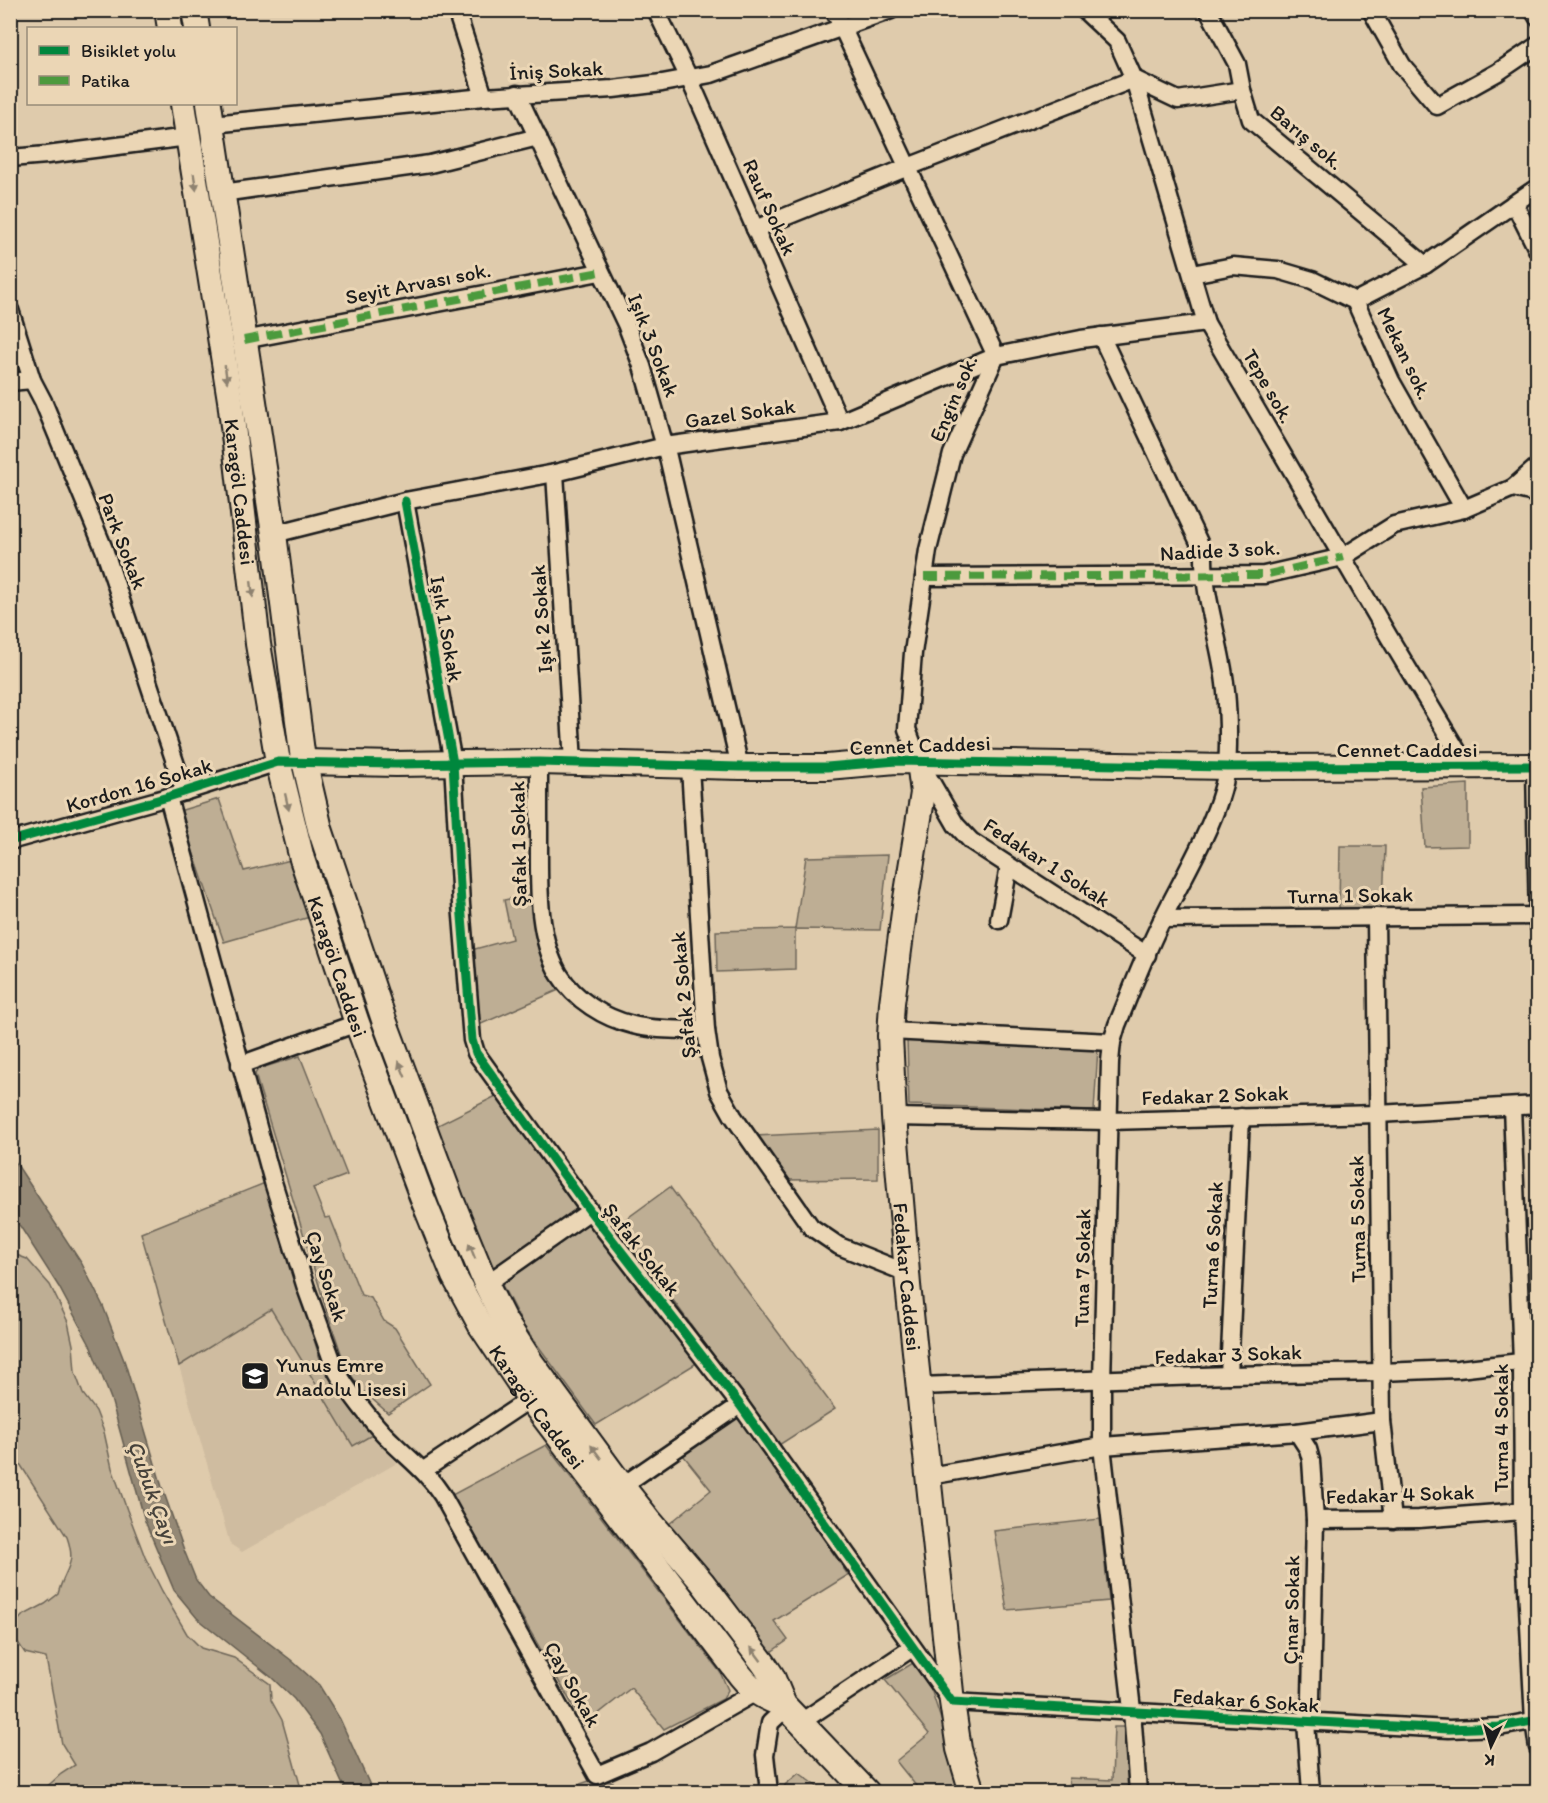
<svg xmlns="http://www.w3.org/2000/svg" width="1548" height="1803" font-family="Itim,sans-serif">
	<rect width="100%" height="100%" fill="#dfcbac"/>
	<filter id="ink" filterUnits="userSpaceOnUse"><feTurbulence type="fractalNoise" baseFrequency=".0167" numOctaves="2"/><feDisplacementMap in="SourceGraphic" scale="12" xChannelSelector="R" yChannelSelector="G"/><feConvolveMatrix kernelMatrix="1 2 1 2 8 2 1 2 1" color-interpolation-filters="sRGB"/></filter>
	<g filter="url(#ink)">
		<path fill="#cfbca0" d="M265 1183 322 1365 334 1386 379 1443 397 1463 242 1552 230 1544 141 1233Z"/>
		<g fill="#beae94" stroke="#6d6558" stroke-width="1.5">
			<path d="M1468 784V846L1425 847 1421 787Z"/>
			<path d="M219 799 244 871 291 860 310 917 224 942 179 811Z"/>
			<path d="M1340 846H1385L1383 911 1339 909Z"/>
			<path d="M888 855 880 930 795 929V969L717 972 716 931 795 929 806 857Z"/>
			<path d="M528 895 539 943 561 989 479 1025 471 950 512 939 504 900Z"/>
			<path d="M907 1040 1098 1048 1094 1111 909 1105Z"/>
			<path d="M300 1056 347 1175 313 1188 325 1218 330 1217 361 1295 371 1298 384 1321 395 1328 430 1384 388 1413 363 1391 350 1374 342 1356 327 1312 255 1074 258 1069Z"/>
			<path d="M498 1095 579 1209 490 1274 434 1127Z"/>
			<path d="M878 1130V1179L785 1180 755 1136Z"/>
			<path d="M265 1183 322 1365 334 1385 372 1435 353 1446 271 1309 179 1366 141 1233Z"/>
			<path d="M670 1187 835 1409 779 1445 618 1225Z"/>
			<path d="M589 1218 700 1361 596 1425 523 1325 501 1283Z"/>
			<path d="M11 1253 27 1259 50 1285 68 1322 73 1345 75 1372 83 1394 96 1411 104 1432 112 1468 127 1510 145 1557 162 1591 187 1634 201 1648 234 1658 270 1684 271 1700 282 1720 302 1792H41L61 1774 75 1765 62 1744 46 1658 25 1653 15 1638 17 1622 22 1616 45 1604 58 1594C65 1567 77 1566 67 1537L11 1450Z"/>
			<path d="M740 1415 848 1575 774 1621 788 1640 768 1654 669 1524 711 1490 683 1455Z"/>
			<path d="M546 1445 720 1672 728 1690 723 1699 664 1729 631 1688 584 1725 452 1495Z"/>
			<path d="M1100 1519 1109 1601 1007 1610 994 1531Z"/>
			<path d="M913 1663 931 1689 965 1792H921L896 1761 929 1734 885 1680Z"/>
			<path d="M1114 1727H1126L1129 1792H1070L1069 1778 1112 1780Z"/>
			<path d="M799 1773 813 1783 823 1792H784L785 1785Z"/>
			<path d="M592 1780 613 1782 615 1792H557Z"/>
		</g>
		<path fill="#948874" stroke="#645d51" stroke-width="1.5" d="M10 1154 82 1264 103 1306 125 1363 162 1487 184 1550 196 1580 209 1597 291 1660 319 1685 340 1719 373 1792H346L320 1734 294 1699 271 1677 197 1618 174 1590 145 1521 111 1399 90 1345 59 1287 11 1212Z"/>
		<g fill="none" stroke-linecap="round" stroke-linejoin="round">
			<g stroke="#1c1c1c" stroke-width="21">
				<g id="street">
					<path d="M456 10 484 97"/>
					<path d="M656 10 689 78 840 422"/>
					<path d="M834 10 996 356 952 454 928 550 913 653 907 729 919 761 956 825 971 841 1147 955"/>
					<path d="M1084 10 1117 41 1134 79 1206 323 1389 637 1467 767"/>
					<path d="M1208 10 1237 64 1242 90 1251 120 1425 265"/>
					<path d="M1371 10 1402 65 1437 106 1498 72 1538 45"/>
					<path d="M1533 10 1538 18"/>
					<path d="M517 94 626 324 642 366 668 457 740 767"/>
					<path d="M212 124 484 97 613 89 662 83 711 74 891 10"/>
					<path d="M10 158 47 155 188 137"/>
					<path d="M222 193 430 164 538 137"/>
					<path d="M1514 203 1538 251"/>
					<path d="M755 229 908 167 1134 79 1178 100 1242 90"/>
					<path d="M1192 274 1233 266 1278 270 1312 280 1355 301 1391 381 1464 509"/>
					<path d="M1355 301 1425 265 1538 187"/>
					<path d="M10 310 32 380 43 401 104 549 185 792"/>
					<path d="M1101 336 1204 553C1203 597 1220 640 1225 683 1228 705 1229 743 1227 765 1224 810 1184 875 1164 916 1146 951 1132 989 1117 1025L1112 1042 1110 1062 1102 1381V1446L1132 1710 1138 1792"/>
					<path d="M244 340 600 272"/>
					<path d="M10 382 32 380"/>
					<path d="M555 473 573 762"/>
					<path d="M1513 488 1538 466"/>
					<path d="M405 501 453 763 461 904 472 1040 476 1053 590 1211 740 1405 952 1702 1449 1729 1499 1727 1538 1720"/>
					<path d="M274 534 405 501 555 473 665 446 840 422 996 356 1081 339 1206 323"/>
					<path d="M924 577 1264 575 1343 557 1394 525 1464 509 1513 488 1538 494"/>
					<path d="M539 762C539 789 539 817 539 844 539 886 537 936 559 974 575 1000 604 1018 633 1025 656 1031 682 1029 706 1030"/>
					<path d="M1535 766 1538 925"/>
					<path d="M690 767 706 1030 710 1058 719 1091 733 1116 811 1227 839 1246 907 1273"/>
					<path d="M168 797 273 1182 306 1288 335 1368C346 1389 374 1425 391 1441 409 1459 428 1473 442 1495L597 1775 651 1752 756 1692"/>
					<path d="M10 841 168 797 278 762H286"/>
					<path d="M1376 917 1382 1421 1393 1520"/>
					<path d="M1162 919 1538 916"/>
					<path d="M999 920 1009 866"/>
					<path d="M890 1031 1112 1042"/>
					<path d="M240 1065 357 1023"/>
					<path d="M1512 1107 1522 1362 1523 1511 1534 1721 1538 1748"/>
					<path d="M894 1117 1108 1121 1378 1114 1538 1105"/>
					<path d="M486 1284 590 1211"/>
					<path d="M1229 1375 1241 1117"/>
					<path d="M919 1386 1229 1375 1381 1372 1458 1369 1538 1360"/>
					<path d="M1297 1432 1308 1449 1311 1460 1315 1520 1311 1697 1306 1722 1311 1792"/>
					<path d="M424 1470 530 1399"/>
					<path d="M929 1476 1102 1446 1297 1432 1382 1421"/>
					<path d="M622 1486 740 1405"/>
					<path d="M1315 1520 1419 1519 1523 1511"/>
					<path d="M801 1722 912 1648"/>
					<path d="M769 1792 765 1755 770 1723 787 1707"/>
				</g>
			</g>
			<g stroke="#1c1c1c" stroke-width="28">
				<g id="secondary">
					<path d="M167 10 170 28"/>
					<path d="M194 10 197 28"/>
					<path id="s1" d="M183 104 230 400 258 644 278 762 302 859 357 1023 422 1197 454 1276 481 1326 530 1399 740 1675C754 1692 763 1698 784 1705"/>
					<path d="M209 104 274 534 302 752 320 829 384 1020 451 1199 486 1284 504 1320 531 1362 622 1486 649 1520 702 1582 764 1664 772 1676 784 1705 867 1792"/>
					<path id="s2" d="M919 761 923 793 905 905 892 1003 890 1036 894 1117 908 1285 952 1702 959 1749 972 1792"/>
					<path d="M304 762 396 764 539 762 740 767H827L896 761 1227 767 1538 766"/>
				</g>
			</g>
			<use href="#street" stroke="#ebd6b5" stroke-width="16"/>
			<use href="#secondary" stroke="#ebd6b5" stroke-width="24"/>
			<g stroke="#4c9a3e" stroke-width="8" stroke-dasharray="15 8" stroke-linecap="butt">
				<path d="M244 340 600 272"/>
				<path d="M924 577 1264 575 1343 557"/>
			</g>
			<g stroke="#ebd6b5" stroke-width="13">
				<g id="cycleway">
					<path d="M405 501 453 763 461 904 472 1040 476 1053 590 1211 740 1405 952 1702 1449 1729 1499 1727 1538 1720"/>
					<path d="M10 841 168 797 278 762 396 764 539 762 740 767H827L896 761 1227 767 1538 766"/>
				</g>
			</g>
			<use href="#cycleway" stroke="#00873e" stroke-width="9"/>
		</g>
		<defs><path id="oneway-solid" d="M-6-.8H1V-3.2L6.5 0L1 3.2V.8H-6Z" transform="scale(1.5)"/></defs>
		<g fill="#8e8270">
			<use href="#oneway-solid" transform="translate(195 182) rotate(81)"/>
			<use href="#oneway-solid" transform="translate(226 374) rotate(82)"/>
			<use href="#oneway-solid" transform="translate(252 589) rotate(84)"/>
			<use href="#oneway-solid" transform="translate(287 802) rotate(77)"/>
			<use href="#oneway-solid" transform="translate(402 1069) rotate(-112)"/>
			<use href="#oneway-solid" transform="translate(472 1251) rotate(-112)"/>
			<use href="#oneway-solid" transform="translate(596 1452) rotate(-127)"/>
			<use href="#oneway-solid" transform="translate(756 1654) rotate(-127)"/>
		</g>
	</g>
	<defs>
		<g id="school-square" transform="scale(1.5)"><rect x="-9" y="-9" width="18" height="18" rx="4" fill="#1c1c1c" stroke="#ebd6b5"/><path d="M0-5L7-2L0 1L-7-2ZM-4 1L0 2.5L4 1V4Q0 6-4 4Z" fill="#fff"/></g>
	</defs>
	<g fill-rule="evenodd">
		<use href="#school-square" x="255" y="1376"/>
	</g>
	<g text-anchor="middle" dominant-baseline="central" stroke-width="6" stroke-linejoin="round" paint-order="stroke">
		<g font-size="21" fill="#1c1c1c" stroke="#ebd6b5">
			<text transform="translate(556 70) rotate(-3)">İniş Sokak</text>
			<text transform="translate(1307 137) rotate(40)">Barış sok.</text>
			<text transform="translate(770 207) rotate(66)">Rauf Sokak</text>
			<text transform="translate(418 283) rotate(-11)">Seyit Arvası sok.</text>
			<text transform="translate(654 345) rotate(69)">Işık 3 Sokak</text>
			<text transform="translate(1405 353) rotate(64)">Mekan sok.</text>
			<text transform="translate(1269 386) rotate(60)">Tepe sok.</text>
			<text transform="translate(953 398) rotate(-67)">Engin sok.</text>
			<text transform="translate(740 413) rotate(-8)">Gazel Sokak</text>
			<text stroke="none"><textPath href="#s1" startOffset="392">Karagöl Caddesi</textPath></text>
			<text transform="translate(123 541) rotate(69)">Park Sokak</text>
			<text transform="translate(1220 550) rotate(-3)">Nadide 3 sok.</text>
			<text transform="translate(541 619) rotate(-94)">Işık 2 Sokak</text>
			<text transform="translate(447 629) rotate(80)">Işık 1 Sokak</text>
			<text transform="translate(920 745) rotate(-2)">Cennet Caddesi</text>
			<text x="1407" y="749">Cennet Caddesi</text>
			<text transform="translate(139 785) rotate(-16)">Kordon 16 Sokak</text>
			<text transform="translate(518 844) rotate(-91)">Şafak 1 Sokak</text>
			<text transform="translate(1047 862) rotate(33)">Fedakar 1 Sokak</text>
			<text transform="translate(1350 895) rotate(-1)">Turna 1 Sokak</text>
			<text stroke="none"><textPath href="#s1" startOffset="878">Karagöl Caddesi</textPath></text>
			<text transform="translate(683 995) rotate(-95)">Şafak 2 Sokak</text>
			<text transform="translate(1215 1095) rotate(-2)">Fedakar 2 Sokak</text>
			<text transform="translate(1357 1219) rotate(-91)">Turna 5 Sokak</text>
			<text transform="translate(1212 1245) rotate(-87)">Turna 6 Sokak</text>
			<text transform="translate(642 1249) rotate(52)">Şafak Sokak</text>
			<text transform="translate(1082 1268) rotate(-89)">Tuna 7 Sokak</text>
			<text transform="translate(327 1276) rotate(72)">Çay Sokak</text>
			<text stroke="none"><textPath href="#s2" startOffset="519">Fedakar Caddesi</textPath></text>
			<text transform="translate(1228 1354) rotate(-2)">Fedakar 3 Sokak</text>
			<text stroke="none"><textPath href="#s1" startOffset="1364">Karagöl Caddesi</textPath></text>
			<text transform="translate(1500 1428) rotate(-90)">Turna 4 Sokak</text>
			<text transform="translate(1400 1494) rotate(-2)">Fedakar 4 Sokak</text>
			<text transform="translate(1291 1610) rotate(-89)">Çınar Sokak</text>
			<text transform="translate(573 1684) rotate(61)">Çay Sokak</text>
			<text transform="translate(1246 1700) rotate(4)">Fedakar 6 Sokak</text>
		</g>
		<g font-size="21" fill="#1c1c1c" stroke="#ebd6b5" text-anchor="start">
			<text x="276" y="1364">Yunus Emre<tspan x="276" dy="24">Anadolu Lisesi</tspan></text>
		</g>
		<g font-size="22" font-style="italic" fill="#46423b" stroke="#ebd6b5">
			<text transform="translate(153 1492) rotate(70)">Çubuk Çayı</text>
		</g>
	</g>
	<rect width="1548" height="1803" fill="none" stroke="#ebd6b5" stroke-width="36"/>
	<rect x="18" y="18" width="1512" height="1767" fill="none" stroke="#1c1c1c" stroke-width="2" filter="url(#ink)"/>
	<rect x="27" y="27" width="210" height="78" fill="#ebd6b5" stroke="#988c78" stroke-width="1.5"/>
	<rect x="39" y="46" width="30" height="9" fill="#00873e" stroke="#988c78" stroke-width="1.5"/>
	<text x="81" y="57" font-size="18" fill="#1c1c1c">Bisiklet yolu</text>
	<rect x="39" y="76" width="30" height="9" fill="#4c9a3e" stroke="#988c78" stroke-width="1.5"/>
	<text x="81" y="87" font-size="18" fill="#1c1c1c">Patika</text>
	<g transform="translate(1491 1746) rotate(185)" stroke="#ebd6b5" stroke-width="4.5" paint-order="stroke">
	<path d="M0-4.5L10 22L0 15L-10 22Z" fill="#1c1c1c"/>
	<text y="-9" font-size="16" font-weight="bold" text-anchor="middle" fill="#1c1c1c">K</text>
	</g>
</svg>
